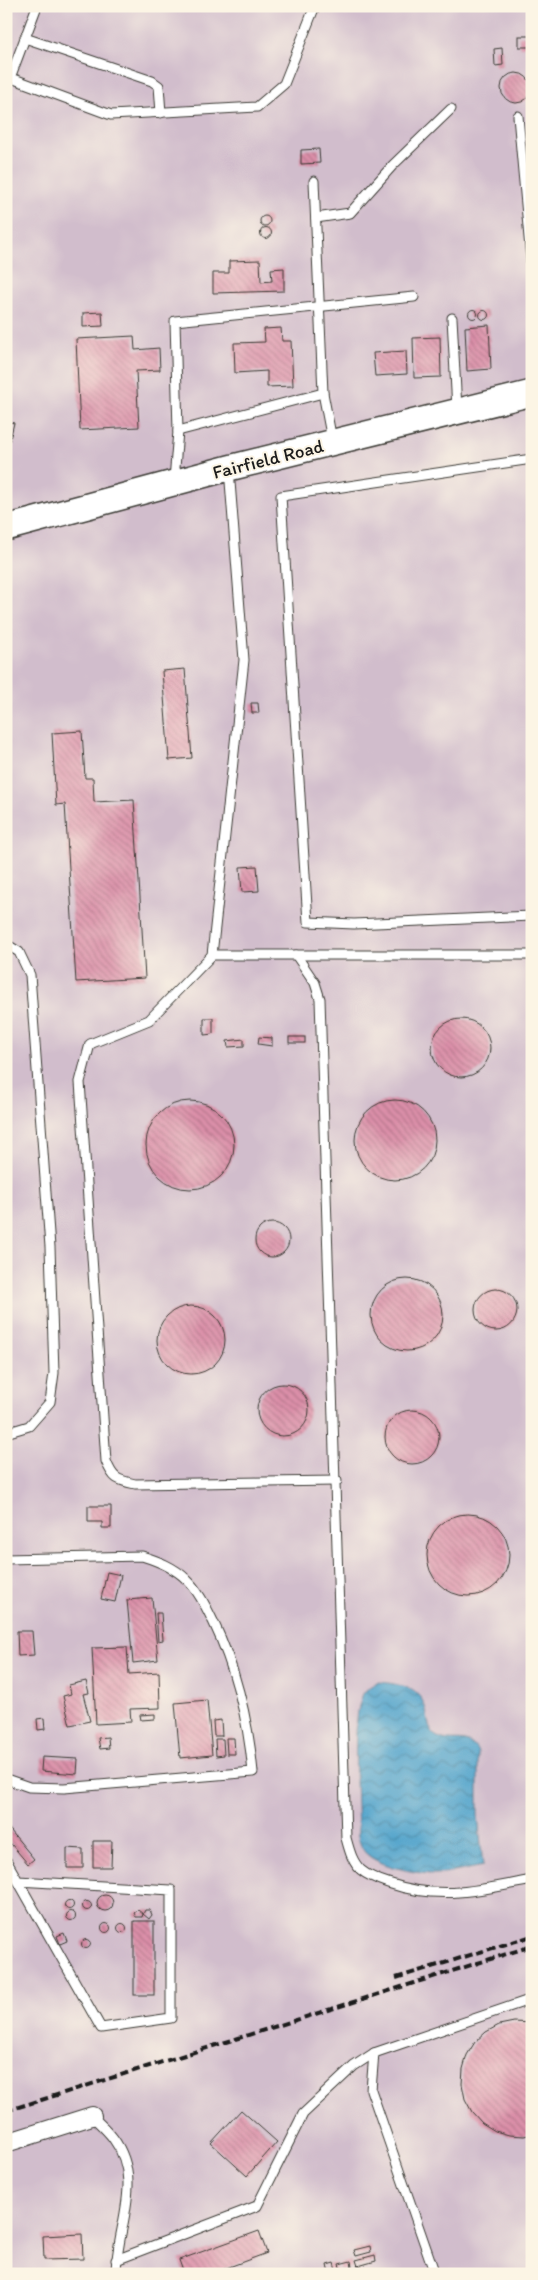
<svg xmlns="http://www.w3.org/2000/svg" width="538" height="2280" font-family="Itim,sans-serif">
	<defs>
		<pattern id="water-waves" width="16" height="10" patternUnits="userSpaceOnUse" patternTransform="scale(1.25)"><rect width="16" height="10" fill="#52a4cc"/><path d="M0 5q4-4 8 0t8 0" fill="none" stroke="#4385a5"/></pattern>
		<pattern id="building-back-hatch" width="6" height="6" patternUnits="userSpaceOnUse" patternTransform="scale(1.25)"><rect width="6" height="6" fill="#db8fa9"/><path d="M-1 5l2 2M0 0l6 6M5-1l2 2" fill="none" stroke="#b17489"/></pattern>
	</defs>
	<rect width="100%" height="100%" fill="#fcf5e5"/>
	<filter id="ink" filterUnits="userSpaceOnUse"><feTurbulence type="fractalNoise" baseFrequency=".02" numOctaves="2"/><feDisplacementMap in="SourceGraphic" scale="10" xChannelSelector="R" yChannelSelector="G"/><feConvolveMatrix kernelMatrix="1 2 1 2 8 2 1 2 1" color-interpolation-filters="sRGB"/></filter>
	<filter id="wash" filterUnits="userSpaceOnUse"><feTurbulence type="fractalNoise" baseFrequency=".0096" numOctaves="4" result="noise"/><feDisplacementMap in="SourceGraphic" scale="20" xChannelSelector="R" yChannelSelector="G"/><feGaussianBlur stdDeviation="1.12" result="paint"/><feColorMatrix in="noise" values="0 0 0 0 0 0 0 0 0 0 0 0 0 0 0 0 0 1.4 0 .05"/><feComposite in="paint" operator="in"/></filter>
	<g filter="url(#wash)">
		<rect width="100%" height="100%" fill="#e8e1bd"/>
		<rect fill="#d1bdcc" x="6" y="6" width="526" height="2268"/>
		<path fill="url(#water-waves)" stroke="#376074" d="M377 1682C448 1686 414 1728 440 1738 455 1744 468 1734 478 1752V1816L483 1866C468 1869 452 1873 437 1874 421 1875 381 1866 369 1856 362 1851 360 1844 358 1836 358 1804 350 1719 363 1694 367 1688 371 1686 377 1682Z"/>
		<g id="blocks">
			<g fill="url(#building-back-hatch)">
				<rect x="519" y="36" width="13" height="11"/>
				<path d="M502 48 503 65 495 66 494 49Z"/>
				<circle cx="516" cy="88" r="15"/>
				<path d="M319 149 320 163 301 164V150Z"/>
				<circle cx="265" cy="221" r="5"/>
				<circle cx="266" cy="233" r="5.5"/>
				<path d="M260 260 261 282 272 281 271 269 284 268V291L213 293V273H229V261Z"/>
				<circle cx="473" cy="314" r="4.5"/>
				<circle cx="484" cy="315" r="4.5"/>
				<path d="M102 312 103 326 83 327V313Z"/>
				<path d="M489 325 491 369 467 371 465 327Z"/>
				<path d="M281 328 282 341H291L293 386 267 387V371L235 373 234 343 265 342 264 329Z"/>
				<path d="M134 336 135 350 159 348 160 370 136 371 139 427 80 430 76 339Z"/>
				<path d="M440 337 441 377 414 378 413 338Z"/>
				<path d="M406 351 407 374 375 376 373 353Z"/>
				<path d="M6 421 14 423 7 451 6 450Z"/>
				<path d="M185 669 192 758 169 760 162 671Z"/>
				<path d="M251 703H258L259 713H252Z"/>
				<path d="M82 731 85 778H93L94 802 134 800 145 978 76 982 65 804 56 805 52 733Z"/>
				<path d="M257 866 259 891 242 892 240 867Z"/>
				<path d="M204 1018H213V1034L204 1035Z"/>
				<circle cx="461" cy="1048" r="29"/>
				<path d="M259 1037 272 1038V1046L258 1044Z"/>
				<rect x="289" y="1037" width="16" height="6"/>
				<path d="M244 1039V1046L228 1047 227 1041Z"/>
				<circle cx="395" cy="1140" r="40"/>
				<circle cx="190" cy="1145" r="44"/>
				<circle cx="272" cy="1240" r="17"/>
				<circle cx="407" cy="1315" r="36"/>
				<circle cx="496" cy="1310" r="21"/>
				<circle cx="191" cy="1340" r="34"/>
				<circle cx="283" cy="1410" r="26"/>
				<circle cx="412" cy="1437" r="27"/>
				<path d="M88 1506H111V1528H102V1522H88Z"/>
				<circle cx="468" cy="1555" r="41"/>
				<path d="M107 1572 121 1575 115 1602 101 1599Z"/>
				<path d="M152 1598 158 1660 133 1663 127 1600Z"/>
				<path d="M156 1613H161L163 1640 158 1641Z"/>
				<path d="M17 1631H32L34 1655 18 1656Z"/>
				<path d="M127 1647 129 1674 159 1672 160 1708 130 1709 131 1722 96 1724 92 1648Z"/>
				<path d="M86 1681 89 1693 83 1694 90 1721 70 1725 63 1696 71 1694 69 1685Z"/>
				<path d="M207 1700 212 1755 180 1758 175 1703Z"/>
				<path d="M155 1714V1719L141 1720 140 1715Z"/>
				<path d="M44 1718 45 1729 38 1730 37 1719Z"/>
				<path d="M221 1720 222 1736H214L213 1721Z"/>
				<path d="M108 1737 109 1748 100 1749 98 1738Z"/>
				<path d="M226 1738H234L235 1754H227Z"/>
				<path d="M215 1739H223L224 1755 216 1756Z"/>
				<path d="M42 1757 78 1759 77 1774 41 1771Z"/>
				<path d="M6 1825 34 1859 28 1864 6 1838Z"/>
				<path d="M93 1841H112L111 1867H93Z"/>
				<path d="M67 1848 83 1849V1868H67Z"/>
				<circle cx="105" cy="1903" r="8"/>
				<circle cx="69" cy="1905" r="4.5"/>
				<circle cx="87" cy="1906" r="4.5"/>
				<path d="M138 1910 143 1914 145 1910H150L152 1915 149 1919 143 1914 142 1917H136L134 1913Z"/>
				<circle cx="71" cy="1916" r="4.5"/>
				<rect x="134" y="1921" width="20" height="74"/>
				<circle cx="122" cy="1928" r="4.5"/>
				<circle cx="106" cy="1928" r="4.5"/>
				<path d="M64 1933 67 1941 60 1944 57 1936Z"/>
				<circle cx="86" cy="1944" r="4.5"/>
				<path d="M514 2022 532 2023V2134L524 2136 509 2135 495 2131 482 2123 472 2112 465 2099 462 2084 463 2069 467 2055 475 2042 486 2032 499 2025Z"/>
				<path d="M241 2110 277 2142 247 2176 211 2143Z"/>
				<path d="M259 2231 267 2253 210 2274H184L179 2260Z"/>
				<path d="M82 2234 83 2259 44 2260 43 2236Z"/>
				<path d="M370 2246 371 2252 356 2256 354 2250Z"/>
				<path d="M375 2255 376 2261 358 2266 356 2260Z"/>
				<path d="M351 2261 352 2267 341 2270 339 2264Z"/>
				<path d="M334 2263 337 2274H329L327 2265Z"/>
			</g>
		</g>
	</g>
	<g filter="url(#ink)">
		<use href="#blocks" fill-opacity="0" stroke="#3b3a34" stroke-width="1"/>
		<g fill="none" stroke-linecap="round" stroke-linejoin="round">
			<g stroke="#3b3a34" stroke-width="11">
				<g id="lane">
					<path d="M25 38 152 81 159 86 161 113"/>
					<path d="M6 76 111 115 257 107 284 84 315 6"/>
					<path d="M10 78 37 6"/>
					<path d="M518 116 532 271"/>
					<path d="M316 218 350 213 393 165 451 109"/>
					<path d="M452 318 457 409"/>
					<path d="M323 393 332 440"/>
					<path d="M178 431 323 393 314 181"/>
					<path d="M532 459 281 496 308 922 354 924 532 916"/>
					<path d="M229 469 244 660 212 955H532"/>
					<path d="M174 480 178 431 175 321 414 297"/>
					<path d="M6 944 19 952 30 975 50 1247 54 1373 50 1402 29 1426 6 1433"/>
					<path d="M212 955 149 1020 90 1044 80 1082 106 1461C113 1479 117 1480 135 1484L337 1481"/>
					<path d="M296 955 315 983 320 999 346 1838C349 1849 352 1862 361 1870 368 1876 379 1880 388 1883 440 1901 480 1890 532 1880"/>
					<path d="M6 1559 142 1556C158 1561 174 1567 186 1579 198 1590 206 1607 213 1621 236 1669 248 1719 253 1772L64 1788 29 1787 6 1779"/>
					<path d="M6 1860 18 1881 101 2028 171 2018V1890L18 1881"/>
					<path d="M374 2053 371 2090 435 2274"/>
					<path d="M92 2116C99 2123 107 2130 113 2138 145 2181 116 2227 116 2274"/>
					<path d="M116 2260 257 2206 303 2114 354 2066 374 2053 532 1999"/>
				</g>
			</g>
			<g stroke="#3b3a34" stroke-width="20">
				<path id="street" d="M6 2143 92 2116"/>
			</g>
			<g stroke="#3b3a34" stroke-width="28">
				<path id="secondary" d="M6 528 229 468 532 393"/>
			</g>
			<use href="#lane" stroke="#fff" stroke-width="9"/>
			<use href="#street" stroke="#fff" stroke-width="18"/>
			<use href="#secondary" stroke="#fff" stroke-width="25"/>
			<g stroke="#1c1c1c" stroke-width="4" stroke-dasharray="8 4" stroke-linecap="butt">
				<path d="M396 1978 532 1936"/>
				<path d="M6 2111 532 1946"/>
			</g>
		</g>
	</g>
	<g text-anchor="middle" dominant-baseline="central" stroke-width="4" stroke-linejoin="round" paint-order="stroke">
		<g font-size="19" fill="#1c1c1c" stroke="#fcf5e5">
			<text transform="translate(268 459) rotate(-14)">Fairfield Road</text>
		</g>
	</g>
	<rect width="538" height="2280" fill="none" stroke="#fcf5e5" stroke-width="25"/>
</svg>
